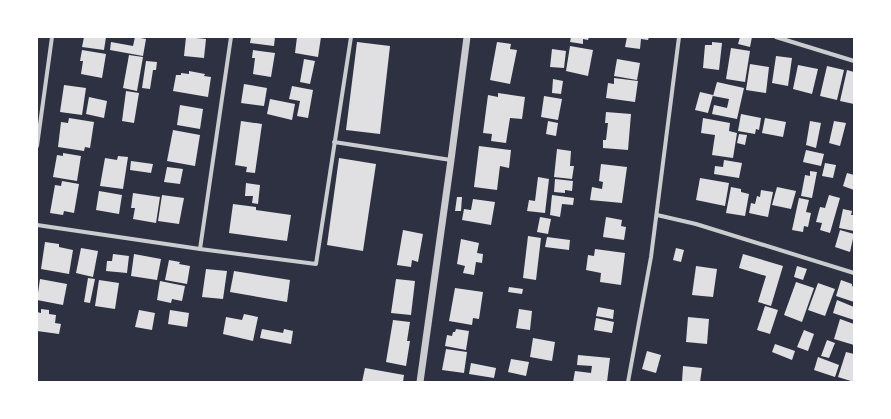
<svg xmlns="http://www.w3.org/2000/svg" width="891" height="419" font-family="Merriweather,serif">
	<rect width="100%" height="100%" fill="#2d3142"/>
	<g fill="#e0e0e3">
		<path d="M84 37H106L104 50 82 47Z"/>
		<path d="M135 37 146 39 143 56 110 50 111 42 133 46Z"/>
		<path d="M186 37 206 39 204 58 184 56Z"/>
		<path d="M251 37H275L274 46 250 43Z"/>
		<path d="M297 37H321L318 57 295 53Z"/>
		<path d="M571 37H589L588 40 583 39V44L570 42Z"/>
		<path d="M627 37H649L648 40 641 39 640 49 625 47Z"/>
		<path d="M740 37H752L750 47 738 44Z"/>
		<path d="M357 42 390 46 380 134 346 130Z"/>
		<path d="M497 42 511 44 510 49 517 50 510 84 490 80Z"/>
		<path d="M712 42 722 43 719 70 703 68 705 45H712Z"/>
		<path d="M570 46 593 50 588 76 566 71Z"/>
		<path d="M731 48 750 51 745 82 726 79Z"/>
		<path d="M552 49 566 51 564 68 550 67Z"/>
		<path d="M82 50 106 54 102 78 81 74 83 61H80Z"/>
		<path d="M253 50 275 53 271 77 253 74 255 58H252Z"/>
		<path d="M129 55 143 57 137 91 123 88Z"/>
		<path d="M776 56 792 58 788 86 772 83Z"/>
		<path d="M304 59 315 61 310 84 300 82Z"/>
		<path d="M617 59 640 63 637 80 614 76Z"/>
		<path d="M146 61 157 62 156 70H153L150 89 142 88Z"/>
		<path d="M750 64 769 67 766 93 746 90Z"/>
		<path d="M798 65 818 69 812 94 793 89Z"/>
		<path d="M827 66 844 70 837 100 820 96Z"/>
		<path d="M847 70 854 72V104L840 101Z"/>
		<path d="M189 71 205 74 204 76 211 77 208 97 173 91 176 75H181V73L189 74Z"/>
		<path d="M614 78 638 81 635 102 606 98 608 83 614 84Z"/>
		<path d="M553 79 563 81 561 94 552 93Z"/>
		<path d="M717 82 744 88 737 119 712 114 714 105 727 108 729 99 713 96Z"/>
		<path d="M244 84 267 88 264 106 241 103Z"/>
		<path d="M64 85 86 88 82 115 60 112Z"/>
		<path d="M292 86 313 90 308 118 297 116 300 101 289 99Z"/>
		<path d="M126 91 139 93 134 123 122 121Z"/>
		<path d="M700 92 713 95 708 113 695 110Z"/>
		<path d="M498 93 525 97 522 119 510 118 506 143 491 141 492 134 483 133 488 95 498 97Z"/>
		<path d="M544 96 562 99 558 120 541 117Z"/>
		<path d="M89 97 107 101 104 118 86 114Z"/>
		<path d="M270 99 295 104 292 120 267 114Z"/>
		<path d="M180 105 203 109 200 129 177 125Z"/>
		<path d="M606 112 631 114 628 150 603 148V140H606L608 123H605Z"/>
		<path d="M741 114 761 118 759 130 756 129 755 134 738 131Z"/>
		<path d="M69 118 94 122 90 148 85 147 84 151 58 147 61 122 68 123Z"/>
		<path d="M703 118 730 123 729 131 737 133 733 158 712 155 715 135 701 133Z"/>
		<path d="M765 118 786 122 783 137 762 133Z"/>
		<path d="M241 121 262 124 255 173 246 172 247 167 235 165Z"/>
		<path d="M548 121 558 123 556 136 546 134Z"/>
		<path d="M810 121 821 123 816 148 806 145Z"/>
		<path d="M834 121 846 123 840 146 829 143Z"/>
		<path d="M173 130 200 135 195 166 167 161Z"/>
		<path d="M739 134 747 135 745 145 737 143Z"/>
		<path d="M479 146 511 150 509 168 500 166 497 190 474 187Z"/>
		<path d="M557 149 571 151 570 166H574L572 179 554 177Z"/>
		<path d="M806 150 824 154 821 166 803 162Z"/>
		<path d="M63 153 81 156 77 181 53 177 57 155 63 156Z"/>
		<path d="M118 156 128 157 123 189 100 186 105 158 117 160Z"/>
		<path d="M339 158 376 164 363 251 327 245Z"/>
		<path d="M724 160 742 163 739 178 714 174 715 166 723 167Z"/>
		<path d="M131 161 153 164 151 173 130 170Z"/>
		<path d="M825 163 836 165 833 178 822 176Z"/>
		<path d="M601 164 627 167 622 203 590 200 592 187 602 189 603 182 599 181Z"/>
		<path d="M167 167 183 169 180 184 164 182Z"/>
		<path d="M810 171 817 172 812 198 801 196 805 175 810 176Z"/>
		<path d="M847 173 854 175V190L843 186Z"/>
		<path d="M538 177 549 179 545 213 527 211 529 200 535 201Z"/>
		<path d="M700 178 729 183 725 206 696 200Z"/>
		<path d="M555 179 573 181 572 191 565 190V193L554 192Z"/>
		<path d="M62 181 79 184 74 213 64 211 63 215 50 213 55 185 61 186Z"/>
		<path d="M246 183 260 185 258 204 252 203 253 196H245Z"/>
		<path d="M731 187 741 189V192L749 194 745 216 726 213Z"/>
		<path d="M777 187 796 191 791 209 772 205Z"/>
		<path d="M761 190 773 192 768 217 749 213 751 203 755 204 757 196 760 197Z"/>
		<path d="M99 191 122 195 119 214 96 210Z"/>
		<path d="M133 193 160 197 156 223 133 219 135 208H131Z"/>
		<path d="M162 195 184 198 179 224 158 221Z"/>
		<path d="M552 195 574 198 573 205 562 204 560 217 550 215Z"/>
		<path d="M829 195 840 198 830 233 820 230 822 223 816 222 820 207 825 208Z"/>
		<path d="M457 197H462L461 211H455Z"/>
		<path d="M799 198 809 200 806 212 811 213 808 227 804 226 803 232 792 230Z"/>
		<path d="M473 199 495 202 491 225 462 220 464 209 471 210Z"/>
		<path d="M233 204 256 207V210L291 215 287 241 229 233Z"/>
		<path d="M843 209 852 211 851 215H854V231L839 228Z"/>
		<path d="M540 217 551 219 548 234 537 232Z"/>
		<path d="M606 217 622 220 621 226 626 227 624 240 603 237Z"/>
		<path d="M403 230 423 234 418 262 412 260 411 267 397 265Z"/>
		<path d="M840 230 854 234 850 252 835 247Z"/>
		<path d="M528 236 541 238 536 280 523 278Z"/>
		<path d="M547 237 570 240 569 250 545 247Z"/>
		<path d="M461 239 479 243 477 253 483 254 482 263 476 262 474 275 463 273 465 266 457 264Z"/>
		<path d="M45 242 59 244V247L73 250 69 274 41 269Z"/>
		<path d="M81 248 98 251 93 277 76 273Z"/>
		<path d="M676 248 684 250 681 262 673 260Z"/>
		<path d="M595 249 625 253 621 285 600 282 601 273 586 270 588 255 594 256Z"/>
		<path d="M113 254 129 256 127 273 106 271 107 261H112Z"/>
		<path d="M134 254 161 259 157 280 131 276Z"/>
		<path d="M743 254 783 266 771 306 758 302 766 276 739 268Z"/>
		<path d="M169 260 180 262 179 264 190 266 187 284 165 280Z"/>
		<path d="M696 266 717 269 713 297 692 295Z"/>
		<path d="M797 266 807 269 803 280 794 277Z"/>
		<path d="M206 269 227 271 223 299 202 297Z"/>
		<path d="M234 271 290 280 287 302 230 292Z"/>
		<path d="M88 278 95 279 90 303 84 302Z"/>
		<path d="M40 279 67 284 63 305 37 300Z"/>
		<path d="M396 279 415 281 411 315 391 313Z"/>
		<path d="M99 280 119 283 115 309 95 306Z"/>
		<path d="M841 280 852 284V286L854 287V302L836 296Z"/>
		<path d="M160 281 185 286 182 301 172 299 171 303 157 300Z"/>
		<path d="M796 282 814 288 802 322 784 315Z"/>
		<path d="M818 283 835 289 825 316 808 310Z"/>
		<path d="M509 287 523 289 522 294 508 292Z"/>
		<path d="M455 288 483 292 479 319 473 318 472 325 449 321Z"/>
		<path d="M837 300 854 307V320L833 313Z"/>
		<path d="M765 306 778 310 770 334 757 330Z"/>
		<path d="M598 307 614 310 613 319 596 316Z"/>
		<path d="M41 309 49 310V314L56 315 55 323 61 324 59 334 37 331V312L41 313Z"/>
		<path d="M519 309 532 311 530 330 516 328Z"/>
		<path d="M139 310 155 313 152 330 135 327Z"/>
		<path d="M170 310 189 313 187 327 168 324Z"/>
		<path d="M244 314 258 317 253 341 223 334 226 317 242 320Z"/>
		<path d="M688 317 709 319 707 344 686 342Z"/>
		<path d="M596 318 614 322 612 333 594 330Z"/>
		<path d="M840 319 854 324V345L834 339Z"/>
		<path d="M393 320 410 322 407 341H410L406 366 386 362Z"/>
		<path d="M262 329 283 333 284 329 293 331 291 344 260 338Z"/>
		<path d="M456 329 469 331 466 350 445 346 447 335 452 336 453 332H455Z"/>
		<path d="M804 330 814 334 808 351 797 347Z"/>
		<path d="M533 338 555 342 552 361 530 357Z"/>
		<path d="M827 340 835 343 829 358 821 356Z"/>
		<path d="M775 344 795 351 792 360 772 352Z"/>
		<path d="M446 349 467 352 464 373 442 370Z"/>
		<path d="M647 351 661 355 656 373 642 369Z"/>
		<path d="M846 352 854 354V382L838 377Z"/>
		<path d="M578 355 610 358 607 382H573L575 371 591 373 592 366 577 365Z"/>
		<path d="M818 357 839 365 835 377 814 370Z"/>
		<path d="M511 359 529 362 526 376 508 372Z"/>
		<path d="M471 363 496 368 494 378 469 374Z"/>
		<path d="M683 366 702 368 700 382H682Z"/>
		<path d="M365 368 404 375 403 382H362Z"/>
	</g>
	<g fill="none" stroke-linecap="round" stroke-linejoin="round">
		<g stroke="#caccd0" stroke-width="4">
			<path d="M776 37 854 61"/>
			<path d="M334 142 451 160"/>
			<path d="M37 146 52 37"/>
			<path d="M657 215 696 224 854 273"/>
			<path d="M37 225 200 249 316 264 351 37"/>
			<path d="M200 249 231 37"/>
			<path d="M628 382 651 257 679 37"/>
		</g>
		<path stroke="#caccd0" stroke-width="7" d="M420 382 451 160 467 37"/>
	</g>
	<rect width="891" height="419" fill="none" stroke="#ffffff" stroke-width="76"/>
</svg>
